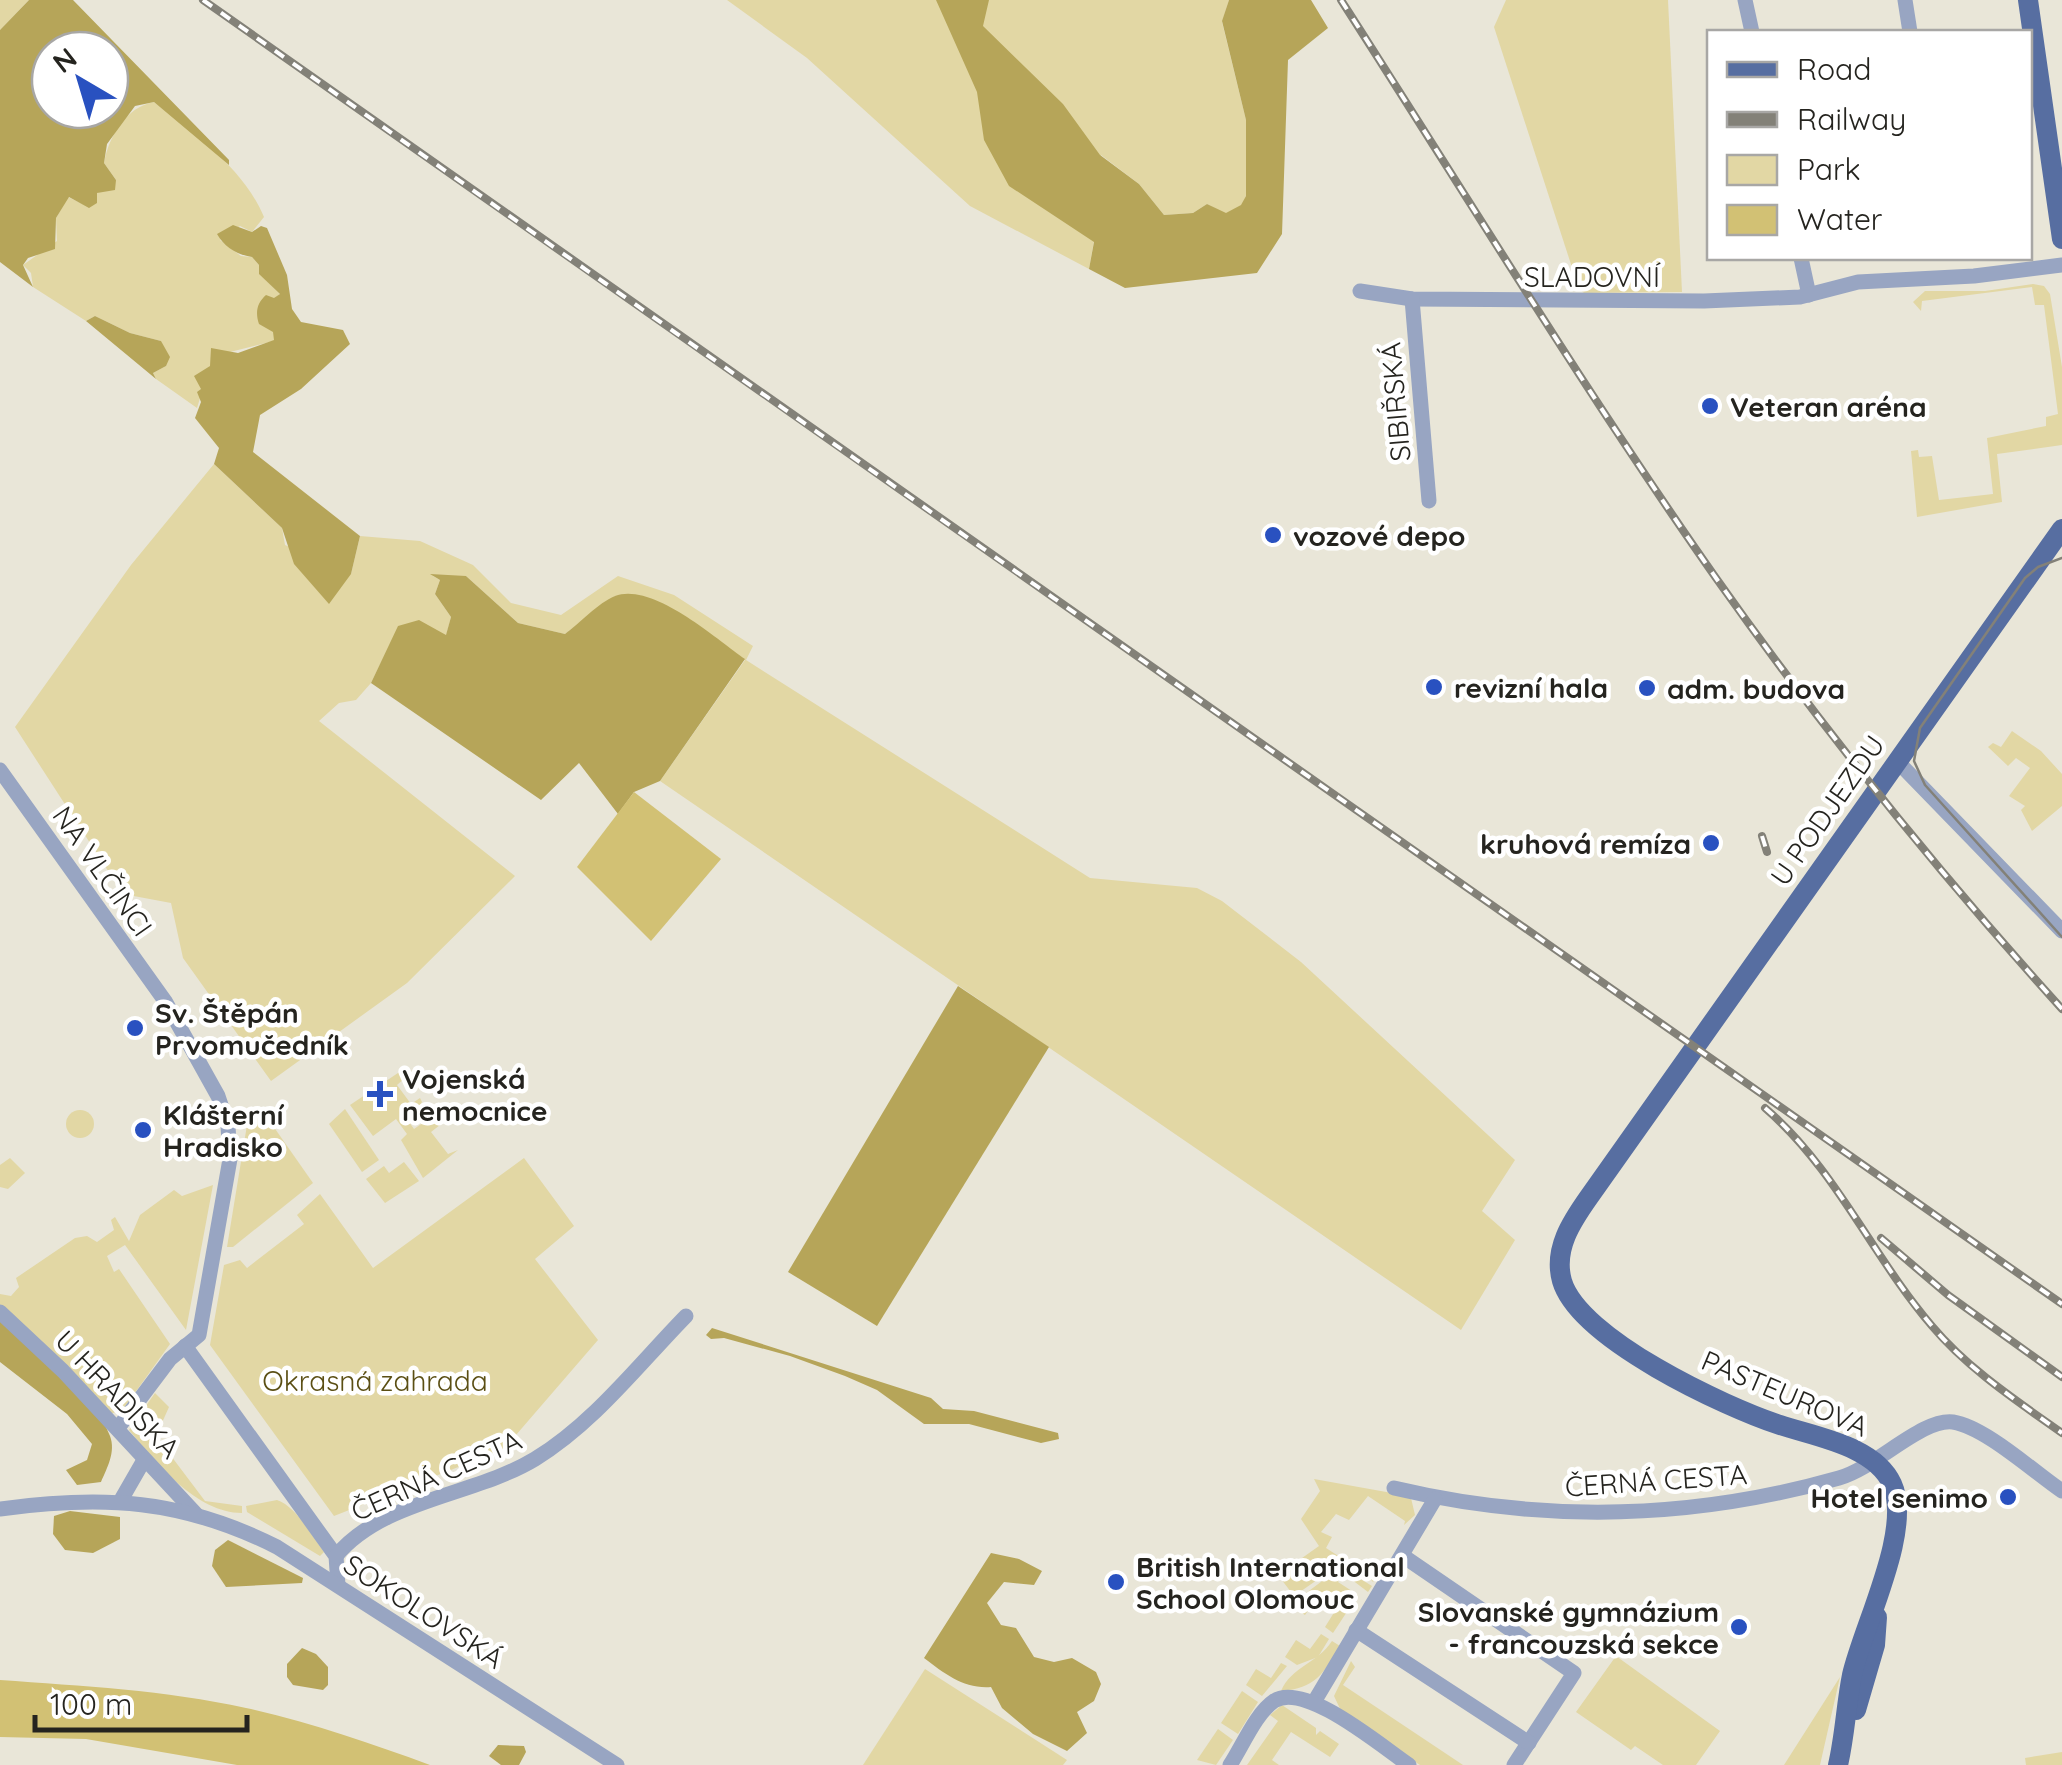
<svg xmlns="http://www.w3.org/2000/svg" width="2062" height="1765" font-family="Quicksand,sans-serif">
	<rect width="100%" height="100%" fill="#e9e6d8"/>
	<g fill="#e2d7a4">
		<path d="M0 0H29L0 30Z"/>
		<path d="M727 0H1229L1222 22 1246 120V196L1242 205 1226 214 1207 204 1193 213 1164 215 1139 184 1101 155 1098 218 1089 269 970 206 807 58Z"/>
		<path d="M1506 0H1668L1682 292 1584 293 1579 289 1494 27Z"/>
		<path d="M154 102C194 134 243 167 264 217L252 232 240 226 220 240 241 256 252 257 259 265 260 274 280 294 274 299V341L226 353 210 366 197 408 156 379 153 373 166 366 161 341 130 333 95 316 86 321 33 287 31 273 23 265 57 241 56 218 68 197 89 207 97 193 116 180 104 163C109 136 126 107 154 102Z"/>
		<path d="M2033 284 2044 286 2050 294 2062 367V445L1997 454 2002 502 1917 517 1911 451 1918 450 1919 457 1932 456 1939 500 1993 494 1987 438 2046 426V417L2058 414 2044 305H2035L2032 287 1922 301 1921 311 1913 302 1925 291H1985Z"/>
		<path d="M214 464 282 528 285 545 351 574 360 536 420 541 473 565 511 603 561 615 618 576 674 595 753 646 746 660 1090 878 1197 888 1222 901 1301 962 1515 1160 1482 1211 1515 1240 1461 1330 660 781 745 660 615 596 565 634 518 623 466 576H433L440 580 435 594 451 617 446 636 399 626 371 683 356 700 339 703 319 721 515 876 407 983 271 1081 183 958 171 903 123 894 15 727 131 565Z"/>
		<path d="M2012 731 2041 751 2062 774V806L2032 831 2021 810 2025 806 2009 796 2030 768 2016 758 2008 766 1988 747 1993 743 2001 747Z"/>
		<path d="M401 1071 406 1077 397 1085 411 1104 420 1098 422 1102 409 1122 414 1129 427 1120 440 1125 431 1132 448 1154 458 1150 423 1178 401 1140 407 1134 396 1119 373 1136 350 1105Z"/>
		<path d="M345 1109 379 1160 362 1172 329 1124Z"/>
		<circle cx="80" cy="1124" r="14"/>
		<path d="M264 1113 313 1183 233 1247H227L247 1125Z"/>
		<path d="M10 1158 25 1173 8 1189 0 1187V1165Z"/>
		<path d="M524 1158 574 1226 535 1259 598 1340 504 1449 334 1516 210 1345 224 1265 240 1260 247 1268 304 1224 297 1215 320 1194 373 1268Z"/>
		<path d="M404 1162 419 1181 385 1203 366 1179 384 1166 389 1173Z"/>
		<path d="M213 1185 186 1330 125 1245 107 1256 114 1272 119 1269 170 1344 124 1408 111 1414 0 1305V1294L11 1296 19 1287 16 1278 75 1238 87 1236 97 1242 114 1230 111 1220 115 1217 129 1241 140 1215 174 1190 182 1196Z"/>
		<path d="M155 1393 169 1407 156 1436 205 1501 242 1506V1513C197 1513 156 1463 129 1430Z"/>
		<path d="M1314 1479 1403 1495 1411 1498 1415 1515 1404 1525 1405 1521 1368 1496 1349 1520 1336 1514 1321 1532 1332 1537 1326 1548 1360 1570 1363 1567 1377 1575 1373 1582 1365 1572 1362 1575 1340 1564 1294 1596 1278 1575 1319 1546 1301 1519 1320 1491Z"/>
		<path d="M277 1500C297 1507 311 1535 324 1552L320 1556 247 1512 246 1506Z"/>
		<path d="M1341 1567 1372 1586 1368 1592 1343 1573 1338 1582 1358 1595 1333 1633 1325 1627 1335 1611 1316 1599 1305 1615 1290 1605Z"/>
		<path d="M1321 1634 1329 1639 1318 1657 1297 1665 1285 1657 1296 1640 1310 1649Z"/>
		<path d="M1332 1641 1340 1646C1322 1675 1316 1688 1281 1691 1292 1666 1317 1664 1332 1641Z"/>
		<path d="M1616 1656 1720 1731 1696 1765H1663L1635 1746 1631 1750 1576 1712Z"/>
		<path d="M1351 1661 1355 1667 1343 1685 1463 1765H1420L1342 1713 1334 1696Z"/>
		<path d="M1281 1663 1287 1666 1262 1696 1246 1685 1256 1669 1271 1678Z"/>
		<path d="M925 1669 1067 1760 1063 1765H863Z"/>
		<path d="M1840 1677 1820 1765H1784Z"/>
		<path d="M1242 1691 1258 1702 1238 1734 1221 1723Z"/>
		<path d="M1282 1705 1316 1728V1735L1320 1731 1339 1744 1330 1757 1291 1732 1272 1760 1279 1765H1247L1278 1721 1270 1715Z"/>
		<path d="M1218 1729 1233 1740 1216 1765 1197 1760Z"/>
		<path d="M2062 1752V1765H2026L2025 1758Z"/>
	</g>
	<g fill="#b6a559" fill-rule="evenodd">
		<path d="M29 0H73L229 160V165L154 102 135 106 107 144 104 163 116 180 115 190 97 193V203L89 208 69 197 56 218 55 249 28 258 23 265 33 287 0 262V30ZM50 50H110V110H50Z"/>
		<path d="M936 0H989L983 26 1063 104 1100 155 1139 184 1164 215 1193 213 1207 204 1226 213 1241 205 1246 196V120L1222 21 1229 0H1311L1328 28 1288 60 1282 234 1257 273 1125 288 1089 269 1094 242 1009 186 984 140 977 92Z"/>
		<path d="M233 225 252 232 261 226 267 228 287 275 292 309 301 322 343 330 350 344 301 389 260 415 253 452 360 536 351 574 329 604 294 564 282 528 214 464 219 448 195 418 201 402 197 392 201 389 194 376 210 366 211 348 238 353 274 340 273 332 259 324C255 312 257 303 266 295L274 298 280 294 259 274V265L252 257C238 255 224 247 217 234Z"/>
		<path d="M95 316 130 333 161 341 170 357 166 366 153 373 156 379 86 321Z"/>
		<path d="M430 574 466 576 518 623 565 634C580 623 598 603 615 596 653 582 716 639 745 659L660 781 634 792 618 814 579 763 541 800 371 683 398 626 419 620 446 635 451 617 435 594 440 580Z"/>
		<path d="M958 986 1049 1047 877 1326 788 1272Z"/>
		<path d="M0 1320C34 1350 94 1393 110 1436 116 1452 107 1468 101 1482L77 1485 66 1470 87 1460 92 1444 67 1414 0 1362Z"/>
		<path d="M712 1328 931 1398 943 1409 974 1411 1058 1433 1059 1439 1041 1443 969 1424H924L877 1390 845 1376 790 1356 724 1338 711 1339 706 1335Z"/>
		<path d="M70 1511 120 1517V1539L93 1553 65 1550 53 1534 54 1516Z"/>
		<path d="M228 1540 303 1578 302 1583 226 1587 212 1566 215 1550Z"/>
		<path d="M991 1553 1019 1559 1042 1571 1034 1585 1004 1582 987 1603 1001 1625 1016 1628 1034 1657 1054 1662 1072 1658 1096 1672 1101 1684 1094 1701 1077 1712 1087 1733 1067 1751 1033 1734 1002 1708 991 1687C964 1689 945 1674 924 1658Z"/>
		<path d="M302 1648 316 1654 328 1667V1685L323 1690 293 1685 287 1677V1664Z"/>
		<path d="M498 1745 524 1746 526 1752 519 1765H501L489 1756Z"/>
	</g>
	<g fill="#d2c174">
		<path d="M634 792 721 859 651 941 577 867Z"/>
		<path d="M0 1680C82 1686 165 1690 246 1708 309 1722 370 1743 430 1765H237L86 1739 0 1737Z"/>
	</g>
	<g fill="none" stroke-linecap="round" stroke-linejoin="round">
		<g stroke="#98a5c2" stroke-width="15">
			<path d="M1745 0 1752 32"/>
			<path d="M1905 0 1910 32"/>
			<path d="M1801 258 1809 295"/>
			<path d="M1360 291 1412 299 1704 301 1800 297 1858 282 1974 276 2062 265"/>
			<path d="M1412 299 1429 501"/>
			<path d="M1896 760 2062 931"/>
			<path d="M0 770 165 1001 218 1096 228 1126 230 1159 199 1335 170 1359 118 1428"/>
			<path d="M0 1312 63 1371 196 1514"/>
			<path d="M185 1346 336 1556 338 1585"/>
			<path d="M1394 1488C1542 1523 1691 1520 1839 1478 1877 1467 1922 1418 1953 1422 1985 1427 2034 1472 2062 1491"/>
			<path d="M121 1500 144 1460"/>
			<path d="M0 1509C103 1495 182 1499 277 1547L617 1765"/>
			<path d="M336 1556C383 1499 474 1496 535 1459 593 1424 639 1364 686 1316"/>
			<path d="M1403 1556 1574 1673 1514 1765"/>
			<path d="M1356 1630 1529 1743"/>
			<path d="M1314 1702 1435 1499"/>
			<path d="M1230 1765C1242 1747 1256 1713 1274 1701 1305 1681 1382 1747 1409 1765"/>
		</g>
		<g stroke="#576ea1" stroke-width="20">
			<path d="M2028 0 2062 239"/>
			<path d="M1856 1710 1875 1645 1877 1617"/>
			<path d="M1838 1765C1845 1735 1846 1705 1852 1675 1863 1626 1913 1530 1892 1484 1875 1446 1816 1437 1780 1425 1725 1407 1579 1339 1562 1281 1553 1249 1572 1221 1589 1197L2062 529"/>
		</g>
		<path stroke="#838178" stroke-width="2.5" d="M2062 558 2038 567 2025 578 1920 728 1914 761 1925 785 2062 937"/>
		<g stroke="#838178" stroke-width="8">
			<g id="rail">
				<path d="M203 0C821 436 1442 870 2062 1304"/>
				<path d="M1341 0C1465 193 1584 390 1716 578 1822 728 1938 872 2062 1009"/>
				<path d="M1762 836 1767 852"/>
				<path d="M1765 1108C1836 1169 1872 1256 1932 1326 1968 1369 2017 1401 2062 1433"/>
				<path d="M1881 1238 1948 1295 2062 1377"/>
			</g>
		</g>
		<use href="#rail" stroke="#fff" stroke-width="4" stroke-dasharray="11" stroke-linecap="butt"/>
	</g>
	<g fill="#2951c0" stroke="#fff" stroke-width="4">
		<circle cx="1710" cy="406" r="10"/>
		<circle cx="1273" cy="535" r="10"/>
		<circle cx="1434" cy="687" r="10"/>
		<circle cx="1647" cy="688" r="10"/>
		<circle cx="1711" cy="843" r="10"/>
		<circle cx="135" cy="1028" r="10"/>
		<path d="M375 1079h10v10h10v10h-10v10h-10v-10h-10v-10h10z"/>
		<circle cx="143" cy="1130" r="10"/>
		<circle cx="2008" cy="1497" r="10"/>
		<circle cx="1116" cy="1582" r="10"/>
		<circle cx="1739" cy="1627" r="10"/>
	</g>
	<g text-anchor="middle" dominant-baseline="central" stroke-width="9" stroke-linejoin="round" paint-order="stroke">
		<g font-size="28" fill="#25241f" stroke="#fff">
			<text x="1592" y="276">SLADOVNÍ</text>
			<text transform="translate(1395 402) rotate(-95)">SIBIŘSKÁ</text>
			<text transform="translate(1827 810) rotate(-55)">U PODJEZDU</text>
			<text transform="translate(103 871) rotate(55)">NA VLČINCI</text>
			<text transform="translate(1785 1393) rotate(23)">PASTEUROVA</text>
			<text transform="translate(118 1394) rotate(46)">U HRADISKA</text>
			<text transform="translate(436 1475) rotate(-24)">ČERNÁ CESTA</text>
			<text transform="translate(1656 1480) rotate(-4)">ČERNÁ CESTA</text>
			<text transform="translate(424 1611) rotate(33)">SOKOLOVSKÁ</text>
		</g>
		<g font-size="28" font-weight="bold" fill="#25241f" stroke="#fff" text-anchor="start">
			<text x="1730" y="406">Veteran aréna</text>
			<text x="1293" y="535">vozové depo</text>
			<text x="1454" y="687">revizní hala</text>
			<text x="1667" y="688">adm. budova</text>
			<text x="1691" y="843" text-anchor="end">kruhová remíza</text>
			<text x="155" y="1012">Sv. Štěpán<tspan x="155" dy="32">Prvomučedník</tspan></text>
			<text x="402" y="1078">Vojenská<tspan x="402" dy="32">nemocnice</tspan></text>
			<text x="163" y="1114">Klášterní<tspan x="163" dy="32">Hradisko</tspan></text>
			<text x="1988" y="1497" text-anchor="end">Hotel senimo</text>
			<text x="1136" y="1566">British International<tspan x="1136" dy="32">School Olomouc</tspan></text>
			<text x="1719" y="1611" text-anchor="end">Slovanské gymnázium<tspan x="1719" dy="32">- francouzská sekce</tspan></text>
		</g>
		<g font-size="28" fill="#5b4f14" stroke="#fff">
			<text x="375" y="1380">Okrasná zahrada</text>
		</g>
	</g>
	<rect x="1707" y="30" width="325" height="230" fill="#ffffff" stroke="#a8a7a5" stroke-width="2.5"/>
	<rect x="1727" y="62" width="50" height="15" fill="#576ea1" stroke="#a8a7a5" stroke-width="2.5"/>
	<text x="1797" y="80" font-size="30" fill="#25241f">Road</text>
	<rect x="1727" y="112" width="50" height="15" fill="#838178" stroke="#a8a7a5" stroke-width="2.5"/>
	<text x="1797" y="130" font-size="30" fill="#25241f">Railway</text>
	<rect x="1727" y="155" width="50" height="30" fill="#e2d7a4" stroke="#a8a7a5" stroke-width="2.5"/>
	<text x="1797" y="180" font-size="30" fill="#25241f">Park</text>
	<rect x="1727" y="205" width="50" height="30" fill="#d2c174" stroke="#a8a7a5" stroke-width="2.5"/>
	<text x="1797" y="230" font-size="30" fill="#25241f">Water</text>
	<g transform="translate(80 80) rotate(322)"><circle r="48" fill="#ffffff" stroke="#a8a7a5" stroke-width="2.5"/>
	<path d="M0-8L18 38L0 25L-18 38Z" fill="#2951c0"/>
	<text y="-15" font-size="28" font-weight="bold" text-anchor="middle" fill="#25241f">N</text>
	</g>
	<path d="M35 1715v15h212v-15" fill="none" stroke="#25241f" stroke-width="5"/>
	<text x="50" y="1715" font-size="30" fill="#25241f" stroke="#ffffff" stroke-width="8" paint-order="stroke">100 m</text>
</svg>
